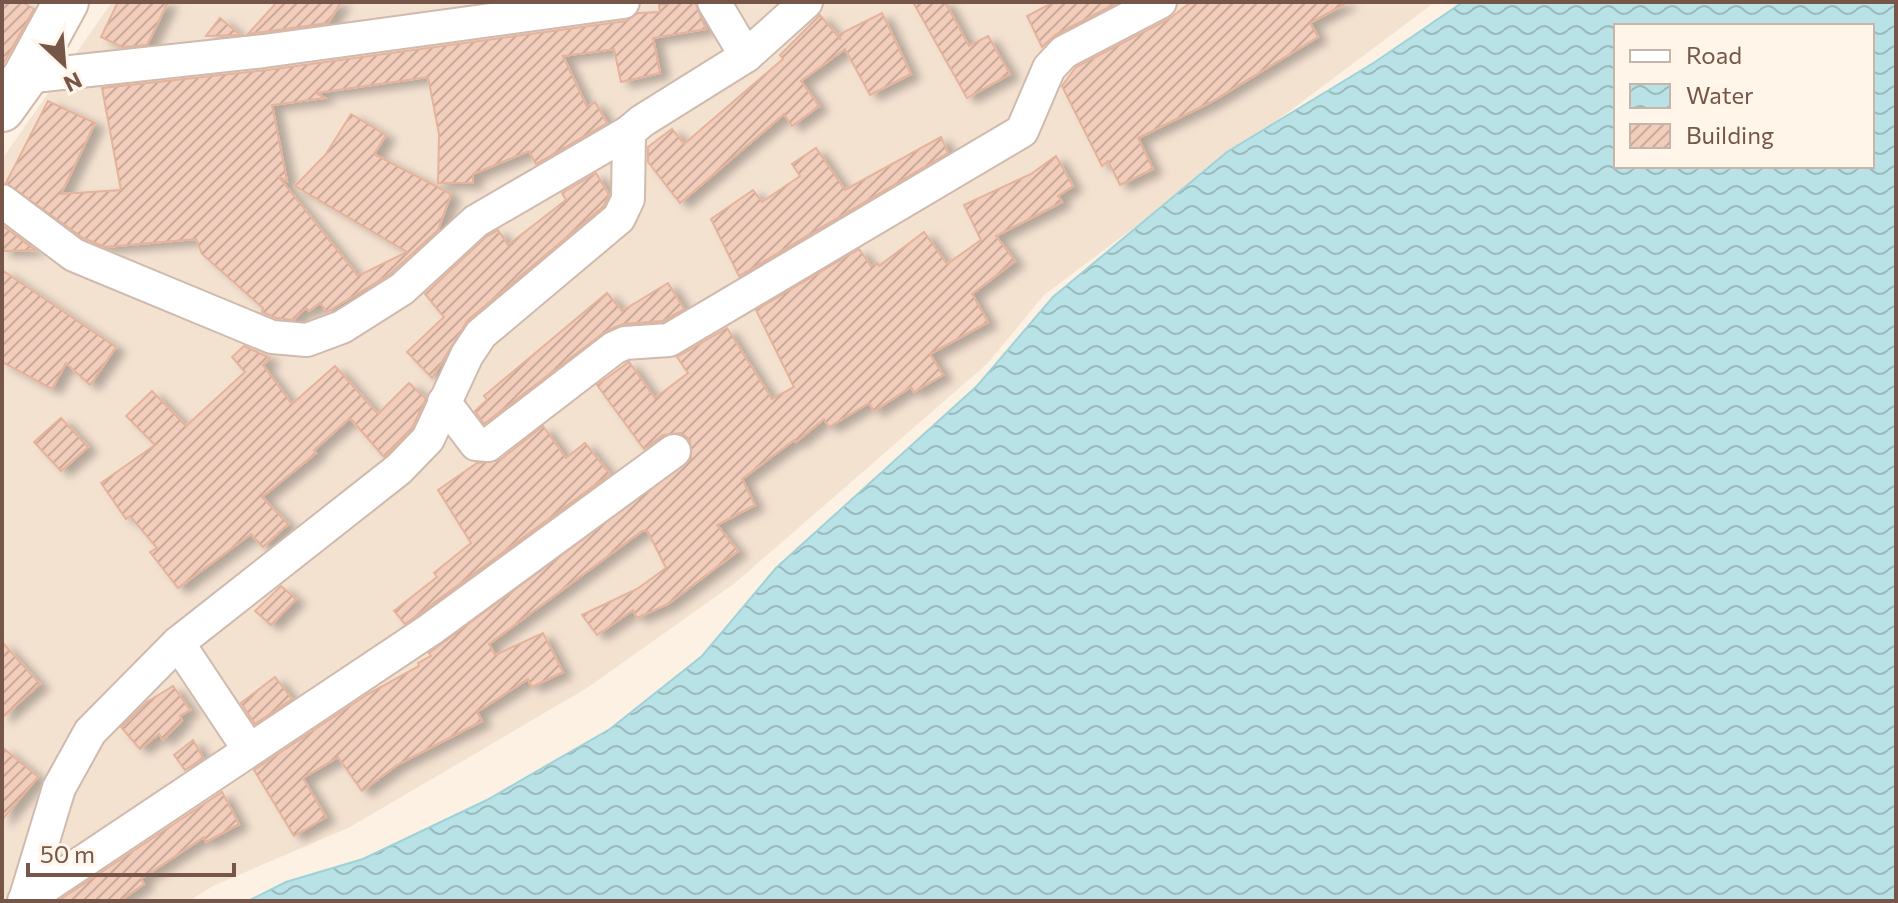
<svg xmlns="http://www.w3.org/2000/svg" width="1898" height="903" font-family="Commissioner,sans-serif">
	<defs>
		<pattern id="water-waves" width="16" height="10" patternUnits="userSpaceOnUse" patternTransform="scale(2)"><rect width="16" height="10" fill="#b8e2e6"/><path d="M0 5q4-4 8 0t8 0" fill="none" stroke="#9ababc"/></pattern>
		<pattern id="building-hatch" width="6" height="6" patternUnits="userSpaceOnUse" patternTransform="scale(2)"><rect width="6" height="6" fill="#f2cdbb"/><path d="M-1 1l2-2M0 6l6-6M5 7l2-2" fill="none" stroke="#c9a99a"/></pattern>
		<filter id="shadow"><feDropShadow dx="9" dy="5" stdDeviation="4" flood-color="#0004"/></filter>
	</defs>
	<rect width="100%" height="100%" fill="#fcf1e3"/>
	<path fill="#f4e2d1" d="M112 2H1435L1044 295 988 363 735 583 587 688 350 827 213 886 189 901H2V159Z"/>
	<path fill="url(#water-waves)" stroke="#9ed2d8" stroke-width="2" fill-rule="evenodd" d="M1463 2H1896V901H248L286 882 363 859 487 800 610 729 702 656 776 568 977 386 1053 297 1227 152 1375 62ZM1616 26H1872V166H1616Z"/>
	<g fill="url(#building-hatch)" stroke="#e5b29b" stroke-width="2" filter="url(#shadow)">
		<path d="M2 2H22L34 9 2 66Z"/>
		<path d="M118 2H168L147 45 122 47 101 37Z"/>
		<path d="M277 2H341L328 23 248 34Z"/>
		<path d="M675 2H695L706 29 653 38 660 73 621 82 614 49 563 56 587 107 595 102 607 123 536 164 529 151 473 174V183H438L439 134 428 77 316 93 325 98 272 105 287 181 278 176 358 276 407 252 295 186 326 154 351 114 386 135 374 154 451 194 438 230 390 274 327 312 320 303 309 311 306 308 293 320 277 318 262 312 263 308 202 254 196 239 105 247 83 238 6 183 48 101 95 123 61 194 121 190 102 88 267 70 626 21 638 13 660 12 659 5Z"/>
		<path d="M913 2H945L969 46 988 36 1010 74 967 98Z"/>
		<path d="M1054 2H1119L1055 35 1042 47 1027 16Z"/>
		<path d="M1191 2H1348L1310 23 1318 37 1211 102 1138 138 1153 169 1120 185 1108 161 1102 166 1062 86 1076 67 1169 19Z"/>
		<path d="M882 13 911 74 870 95 845 49 801 81 819 106 792 126 784 114 680 203 648 162V147L672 129 684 144 783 59 780 55 820 15 841 40 838 35Z"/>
		<path d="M220 18 240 35 206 36Z"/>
		<path d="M941 137 948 153 739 276 711 219 753 190 762 202 800 176 792 164 816 148 845 190Z"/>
		<path d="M1056 156 1073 186 1058 196 1062 202 996 236 1015 261 972 294 988 322 930 354 943 375 914 392 911 387 874 411 869 403 829 427 824 419 796 442 794 440 742 479 755 505 717 525 738 551 668 604 637 618 633 610 597 635 582 615 637 589 666 568 647 530 642 531 489 644 495 655 543 633 563 672 532 687 528 679 477 712 482 721 397 765 362 791 338 757 303 778 326 817 294 836 254 770 368 694 419 666 418 663 431 656 429 653 691 459 690 440 681 433 663 435 644 449 597 385 629 362 655 398 688 373 677 357 727 328 772 399 794 387 756 310 859 249 871 266 877 263 879 266 924 232 947 264 981 240 964 205 1031 174Z"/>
		<path d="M596 173 609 195 604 206 468 320 432 378 407 352 444 317 425 294 487 236 498 230 508 245 566 200 562 193Z"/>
		<path d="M2 225 35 250 2 251Z"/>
		<path d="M2 270 116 347 90 385 66 363 52 389 2 362Z"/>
		<path d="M668 283 684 309 663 321 623 324 606 331 484 424 475 411 487 400 484 396 607 293 622 311Z"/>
		<path d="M244 346 270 358 263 365 292 404 335 366 378 414 409 383 426 399 412 428 384 457 350 418 314 450 316 453 262 497 288 524 263 547 251 534 178 588 150 552 157 548 130 516 126 519 101 483 155 445 126 416 152 391 186 426 245 372 232 357Z"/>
		<path d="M61 418 88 447 61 471 34 442Z"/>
		<path d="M543 426 566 458 585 443 610 474 405 624 394 611 437 577 434 573 471 543 438 490 477 463 500 460Z"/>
		<path d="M281 586 296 599 271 625 255 611Z"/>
		<path d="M2 642 40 684 2 718Z"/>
		<path d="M275 677 292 699 255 724 241 703Z"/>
		<path d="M173 686 190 710 180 716 182 720 163 740 159 734 140 749 121 727 147 702Z"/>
		<path d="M193 740 203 758 185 770 174 755Z"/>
		<path d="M2 747 38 777 2 820Z"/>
		<path d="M222 792 239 824 206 842 204 837 141 879 144 884 120 901H58Z"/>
	</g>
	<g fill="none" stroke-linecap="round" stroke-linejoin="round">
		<g stroke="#d0baad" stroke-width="36">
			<g id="street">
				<path d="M714 2 746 56 806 2"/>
				<path d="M25 77 264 51 623 2"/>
				<path d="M2 201 74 255 272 337 307 340 342 327 402 289 476 221 629 132"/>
				<path d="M444 402 476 444 488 445 614 348 625 343 669 340 1022 131 1049 68 1064 52 1160 2"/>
				<path d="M178 643 248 748"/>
				<path d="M25 900 59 788 90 732 178 643 399 469 428 439 467 355 481 334 619 218 628 199 629 132 642 121 746 56"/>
				<path d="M24 901 431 629 674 451"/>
			</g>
		</g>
		<g stroke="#d3b9aa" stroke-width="48">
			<path id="secondary" d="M2 109 25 77 66 2"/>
		</g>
		<use href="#street" stroke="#fff" stroke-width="32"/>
		<use href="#secondary" stroke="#fff" stroke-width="44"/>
	</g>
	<rect width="1898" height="903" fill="none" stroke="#755649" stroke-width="8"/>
	<rect x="1614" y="24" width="260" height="144" fill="#fff5e9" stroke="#c8b5a9" stroke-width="2"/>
	<rect x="1630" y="50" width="40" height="12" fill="#ffffff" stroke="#c8b5a9" stroke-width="2"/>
	<text x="1686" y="64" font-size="24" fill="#755649">Road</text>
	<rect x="1630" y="84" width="40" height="24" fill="url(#water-waves)" stroke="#c8b5a9" stroke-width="2"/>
	<text x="1686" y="104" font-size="24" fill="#755649">Water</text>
	<rect x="1630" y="124" width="40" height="24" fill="url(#building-hatch)" stroke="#c8b5a9" stroke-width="2"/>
	<text x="1686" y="144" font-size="24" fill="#755649">Building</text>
	<g transform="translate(64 64) rotate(154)" stroke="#fff5e9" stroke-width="6" paint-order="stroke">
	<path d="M0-6L14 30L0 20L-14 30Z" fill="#755649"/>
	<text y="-12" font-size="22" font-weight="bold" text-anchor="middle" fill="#755649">N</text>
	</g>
	<path d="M28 863v12h206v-12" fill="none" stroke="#755649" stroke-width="4"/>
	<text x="40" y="863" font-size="24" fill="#755649" stroke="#fff5e9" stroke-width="6" paint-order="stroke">50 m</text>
</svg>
